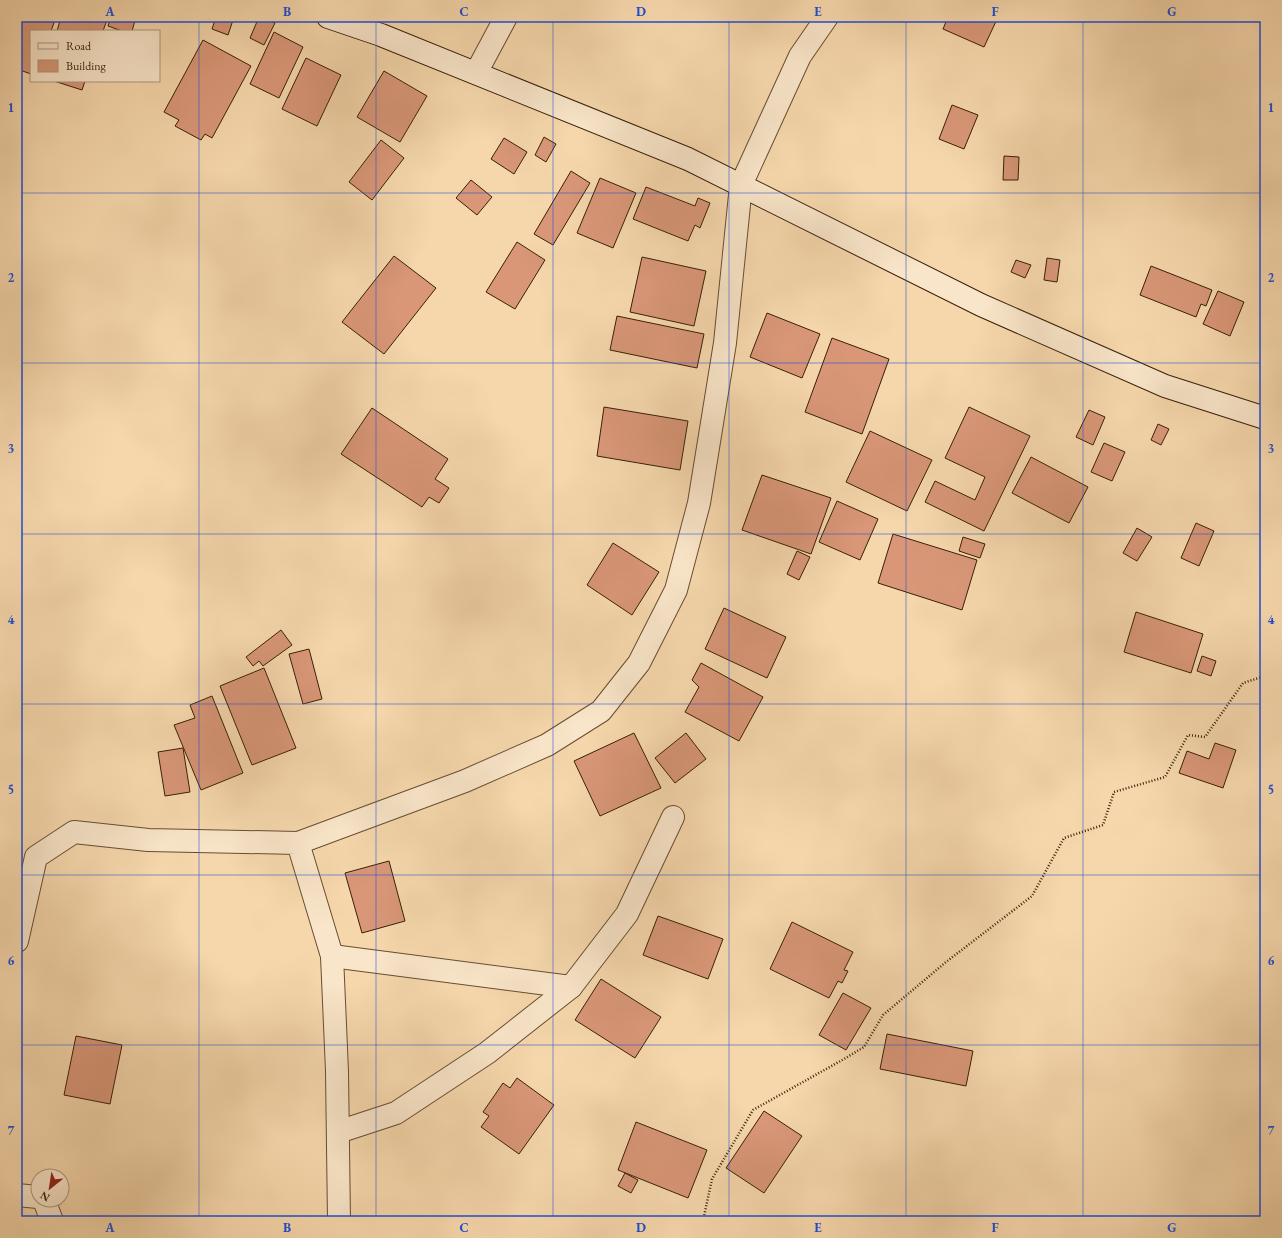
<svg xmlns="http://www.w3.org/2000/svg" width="1282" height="1238" font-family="'EB Garamond',serif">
	<rect width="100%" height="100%" fill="#f6d7ac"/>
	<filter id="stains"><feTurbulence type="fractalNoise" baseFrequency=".005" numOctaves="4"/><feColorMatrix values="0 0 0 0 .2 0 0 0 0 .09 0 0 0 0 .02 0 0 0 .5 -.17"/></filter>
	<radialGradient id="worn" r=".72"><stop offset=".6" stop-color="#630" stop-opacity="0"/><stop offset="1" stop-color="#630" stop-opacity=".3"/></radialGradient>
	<g fill="#d99778" stroke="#381f08">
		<path d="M17 17H56L51 31H31V74L17 69Z"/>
		<path d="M61 17H108L103 31H57Z"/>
		<path d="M111 17H136L132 31H122L108 26Z"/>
		<path d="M216 17H234L228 35 212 29Z"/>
		<path d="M259 17 275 23 264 45 250 38Z"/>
		<path d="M948 17H998L984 47 943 29Z"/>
		<path d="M274 32 303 47 279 98 250 84Z"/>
		<path d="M203 40 251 66 212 138 205 134 201 140 175 126 179 120 164 112Z"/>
		<path d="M306 58 341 75 317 126 282 109Z"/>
		<path d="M384 71 427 96 400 142 357 117Z"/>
		<path d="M54 81H85L82 90Z"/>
		<path d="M952 105 978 115 964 149 939 139Z"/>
		<path d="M544 137 556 144 546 162 535 155Z"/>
		<path d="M504 138 527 152 514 174 491 159Z"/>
		<path d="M381 140 404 158 372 200 349 182Z"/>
		<path d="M1004 156 1019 157 1018 180H1003Z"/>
		<path d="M571 171 590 183 553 245 534 234Z"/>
		<path d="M600 178 636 193 613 248 577 233Z"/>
		<path d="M471 180 492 197 477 215 456 198Z"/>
		<path d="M646 187 695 206 698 198 710 203 700 228 695 225 688 241 633 219Z"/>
		<path d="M517 242 545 260 515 309 486 292Z"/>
		<path d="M394 256 436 288 384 354 342 322Z"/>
		<path d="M642 257 706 271 694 326 630 312Z"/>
		<path d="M1047 258 1060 260 1057 282 1044 280Z"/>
		<path d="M1016 260 1031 265 1025 278 1011 272Z"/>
		<path d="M1151 266 1212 290 1206 306 1201 304 1196 317 1140 295Z"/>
		<path d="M1218 291 1244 302 1230 336 1203 324Z"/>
		<path d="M767 313 820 334 802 378 750 357Z"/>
		<path d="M617 316 704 334 697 368 610 350Z"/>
		<path d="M832 338 889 359 862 434 805 412Z"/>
		<path d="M604 407 688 421 680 470 597 456Z"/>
		<path d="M969 407 1030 436 984 531 925 502 935 481 975 500 985 477 945 458Z"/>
		<path d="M372 408 448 459 435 479 449 488 439 503 429 497 422 507 341 454Z"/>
		<path d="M1089 410 1105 417 1093 445 1076 437Z"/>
		<path d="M1158 424 1169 429 1161 445 1151 440Z"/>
		<path d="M870 431 932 460 907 511 846 482Z"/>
		<path d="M1104 443 1125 452 1112 481 1091 472Z"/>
		<path d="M1031 457 1088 487 1069 523 1012 493Z"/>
		<path d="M762 475 831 498 811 554 742 530Z"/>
		<path d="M837 501 878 519 860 560 819 542Z"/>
		<path d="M1196 523 1214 531 1199 566 1181 558Z"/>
		<path d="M1137 528 1152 537 1137 561 1123 553Z"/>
		<path d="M893 534 977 560 962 610 878 583Z"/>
		<path d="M963 537 985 544 980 558 959 551Z"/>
		<path d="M613 543 659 572 632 615 587 585Z"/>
		<path d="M797 551 810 557 799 580 787 574Z"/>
		<path d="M724 608 786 637 767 678 705 649Z"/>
		<path d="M1136 612 1203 634 1191 673 1124 652Z"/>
		<path d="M281 630 292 645 263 666 259 661 253 666 246 657Z"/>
		<path d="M309 649 322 699 303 704 289 654Z"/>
		<path d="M1202 656 1216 661 1211 676 1197 671Z"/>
		<path d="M701 663 763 697 739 741 685 712 699 687 692 680Z"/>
		<path d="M264 668 296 748 252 765 220 686Z"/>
		<path d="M212 696 243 773 201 790 174 725 195 718 190 705Z"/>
		<path d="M634 733 661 788 600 816 574 761Z"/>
		<path d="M686 733 706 759 675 783 655 758Z"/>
		<path d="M1215 743 1236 750 1223 788 1179 773 1187 751 1209 759Z"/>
		<path d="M183 748 190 792 165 796 158 752Z"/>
		<path d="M389 861 405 921 362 933 345 873Z"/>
		<path d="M658 916 723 939 708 979 643 955Z"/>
		<path d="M792 922 853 952 844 970 848 971 842 983 838 981 829 998 770 969Z"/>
		<path d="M601 979 661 1017 635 1058 575 1020Z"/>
		<path d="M843 993 871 1008 846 1050 819 1035Z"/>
		<path d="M887 1034 973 1051 966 1086 880 1069Z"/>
		<path d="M76 1036 122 1045 110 1104 64 1095Z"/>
		<path d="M517 1078 554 1105 519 1154 481 1127 489 1116 483 1112 503 1083 510 1088Z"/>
		<path d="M764 1111 802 1136 764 1193 726 1168Z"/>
		<path d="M636 1122 707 1150 688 1198 618 1170Z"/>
		<path d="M625 1173 638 1180 631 1193 618 1186Z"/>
	</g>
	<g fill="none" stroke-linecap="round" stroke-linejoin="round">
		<g stroke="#684d31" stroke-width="24">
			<g id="minor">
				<path d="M476 73 506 17"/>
				<path d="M298 843 465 781 547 745 601 711 639 663 676 590 699 503 725 343 741 185 800 56 827 17"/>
				<path d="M17 941 36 857 74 832 148 840 298 843 332 956 337 1071 339 1221"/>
				<path d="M332 956 571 987"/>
				<path d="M338 1132 396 1113 487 1053 571 987 627 914 673 817"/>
				<path d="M17 1195 38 1197"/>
				<path d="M44 1200 52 1221"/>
			</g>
		</g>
		<g stroke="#381f08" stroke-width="24">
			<path id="secondary" d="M328 17 381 35 688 159 981 305 1165 386 1265 418"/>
		</g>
		<path stroke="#381f08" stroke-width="2.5" stroke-dasharray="1 2" stroke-linecap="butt" d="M703 1221 712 1179 753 1110 844 1059 864 1047 883 1015 946 962 1032 896 1064 838 1103 825 1114 792 1165 777 1188 735 1205 737 1243 683 1265 676"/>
		<use href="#minor" stroke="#f9e5c9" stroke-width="22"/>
		<use href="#secondary" stroke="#f9e5c9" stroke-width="22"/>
	</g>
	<path fill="none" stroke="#1d4ed8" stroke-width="1" stroke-opacity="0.55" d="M199 17V1221M376 17V1221M553 17V1221M729 17V1221M906 17V1221M1083 17V1221M17 193H1265M17 363H1265M17 534H1265M17 704H1265M17 875H1265M17 1045H1265"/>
	<rect width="1282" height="1238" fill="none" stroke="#f6d7ac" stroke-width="44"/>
	<rect x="30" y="30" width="130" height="52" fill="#f9e5c9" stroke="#ac967c"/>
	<rect x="38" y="43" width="20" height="6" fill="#f9e5c9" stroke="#ac967c"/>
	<text x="66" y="50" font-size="12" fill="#381f08">Road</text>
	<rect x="38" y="60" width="20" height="12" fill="#d99778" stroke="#ac967c"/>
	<text x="66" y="70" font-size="12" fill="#381f08">Building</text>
	<g transform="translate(50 1188) rotate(210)"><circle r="19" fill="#f9e5c9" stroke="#ac967c"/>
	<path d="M0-3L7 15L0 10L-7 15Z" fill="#8f2418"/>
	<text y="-6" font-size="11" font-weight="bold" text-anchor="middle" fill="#381f08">N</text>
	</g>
	<rect x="22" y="22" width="1238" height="1194" fill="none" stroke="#1d4ed8" stroke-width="1.5"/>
	<g font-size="13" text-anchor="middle" font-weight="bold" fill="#1d4ed8">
		<text x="110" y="16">A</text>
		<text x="287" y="16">B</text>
		<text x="464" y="16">C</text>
		<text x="641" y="16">D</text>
		<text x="818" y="16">E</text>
		<text x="995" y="16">F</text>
		<text x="1172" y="16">G</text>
		<text x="11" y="112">1</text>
		<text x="1271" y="112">1</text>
		<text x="11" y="282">2</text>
		<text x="1271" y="282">2</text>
		<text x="11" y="453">3</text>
		<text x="1271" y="453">3</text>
		<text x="11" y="624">4</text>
		<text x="1271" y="624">4</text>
		<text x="11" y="794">5</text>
		<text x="1271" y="794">5</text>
		<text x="11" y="965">6</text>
		<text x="1271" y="965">6</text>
		<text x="11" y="1135">7</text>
		<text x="1271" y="1135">7</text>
		<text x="110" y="1232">A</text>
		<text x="287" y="1232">B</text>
		<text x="464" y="1232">C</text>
		<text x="641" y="1232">D</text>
		<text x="818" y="1232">E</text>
		<text x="995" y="1232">F</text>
		<text x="1172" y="1232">G</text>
	</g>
	<rect width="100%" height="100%" filter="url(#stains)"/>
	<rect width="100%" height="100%" fill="url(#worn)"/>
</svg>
